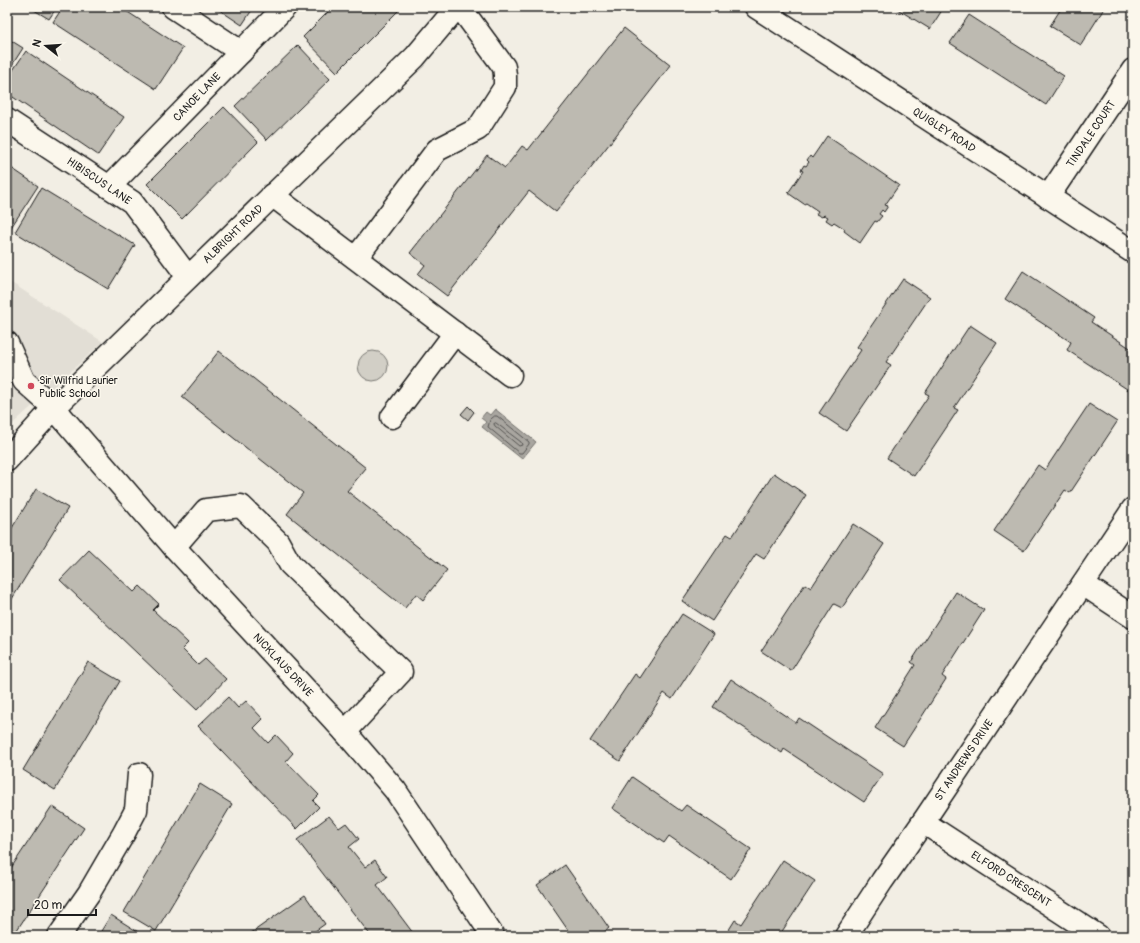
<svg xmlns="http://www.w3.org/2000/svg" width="1140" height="943" font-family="Pangolin,sans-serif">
	<rect width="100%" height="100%" fill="#f2eee4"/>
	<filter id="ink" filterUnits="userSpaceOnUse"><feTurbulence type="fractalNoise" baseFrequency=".025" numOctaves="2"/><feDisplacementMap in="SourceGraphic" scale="8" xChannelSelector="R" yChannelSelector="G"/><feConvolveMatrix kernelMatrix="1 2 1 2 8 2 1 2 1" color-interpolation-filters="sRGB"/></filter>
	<g filter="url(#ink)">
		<path fill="#e2ded5" d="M7 280 103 342 7 429Z"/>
		<circle fill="#d2cfc6" stroke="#777671" cx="373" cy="366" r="15"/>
		<path fill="#a9a6a0" stroke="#716f6b" d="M495 409 536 442 522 459 482 427 486 422 481 418 486 412 490 415Z"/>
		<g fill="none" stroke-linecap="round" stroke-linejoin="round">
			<g stroke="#545351" stroke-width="1">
				<path d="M495 416H497L529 442V444L522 453H519L488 427 490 420Z"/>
				<path d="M496 423 521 442 522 445 519 446 495 426 494 424Z"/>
			</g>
		</g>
		<g fill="#bdbab1" stroke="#1c1c1c">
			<path d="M29 7H57L49 19Z"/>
			<path d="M63 7H120L183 48 156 89 53 22Z"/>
			<path d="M215 7H254L242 25Z"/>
			<path d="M333 7H402L337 72 303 37Z"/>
			<path d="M894 7H944L930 29Z"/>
			<path d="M1062 7H1105L1081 45 1050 26Z"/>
			<path d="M969 15 1064 76 1046 105 950 43Z"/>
			<path d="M624 28 671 65 556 212 529 191 447 296 418 274 425 265 410 253 487 155 505 168 522 146 528 150Z"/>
			<path d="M7 38 23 48 7 73Z"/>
			<path d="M298 45 330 79 267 140 235 106Z"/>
			<path d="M26 51 124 117 98 155 7 93V79Z"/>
			<path d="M224 107 258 142 182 219 147 184Z"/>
			<path d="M827 136 899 185 885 205 888 206 884 212 882 210 879 214 882 216 877 222 875 221 860 243 844 231 845 229 834 222 832 224 826 220 828 217 824 215 822 217 816 214 818 211 806 203 804 204 788 193 803 171 801 170 804 165 806 166 809 162 807 160 810 156 812 158Z"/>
			<path d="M1133 163V177L1127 173Z"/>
			<path d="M7 165 38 186 10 229 7 226Z"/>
			<path d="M41 188 135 245 108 289 15 232Z"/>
			<path d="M1023 271 1094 318 1091 322 1133 350V393L1067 350 1071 342 1005 299Z"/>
			<path d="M903 279 930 297 886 362 891 365 846 431 819 413 861 350 857 347Z"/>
			<path d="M970 325 997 343 954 408 958 410 914 476 887 458 929 395 925 393Z"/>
			<path d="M219 351 366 468 347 491 447 570 423 600 416 594 405 608 287 514 303 493 182 397Z"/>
			<path d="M1089 404 1117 422 1070 493 1065 490 1024 551 994 531 1038 465 1045 470Z"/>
			<path d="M468 406 474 412 468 420 461 414Z"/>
			<path d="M774 473 806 495 764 559 756 554 712 621 682 601 727 534 732 537Z"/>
			<path d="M36 489 68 508 7 607V536Z"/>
			<path d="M853 524 884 544 842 608 834 604 791 671 761 651 805 584 811 588Z"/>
			<path d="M89 550 134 592 140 586 159 604 153 610 188 643 182 649 198 665 205 659 226 679 197 710 60 580Z"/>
			<path d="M956 592 984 610 942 676 946 679 903 746 875 728 915 665 911 662Z"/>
			<path d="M682 614 714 634 672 699 664 693 620 761 590 741 635 674 640 678Z"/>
			<path d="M88 662 120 681 55 790 23 770Z"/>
			<path d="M731 679 796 723 799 718 883 774 864 802 784 749 782 753 713 707Z"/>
			<path d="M228 697 238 708 246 701 263 719 254 728 268 743 276 735 293 753 286 761 319 795 313 801 319 807 297 829 198 726Z"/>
			<path d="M632 777 681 811 686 805 751 849 731 879 669 836 664 843 612 808Z"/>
			<path d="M200 784 232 804 156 931 124 912Z"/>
			<path d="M52 806 84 828 13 936H7V874Z"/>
			<path d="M329 816 339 828 346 823 359 839 349 847 365 867 375 860 387 877 377 885 413 933 409 936H371L297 840Z"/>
			<path d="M783 860 815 881 779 936H725L735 920 741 924Z"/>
			<path d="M565 865 609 928 604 932 607 936H572L537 885Z"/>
			<path d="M305 895 325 924 308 936H247Z"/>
			<path d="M111 915 143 935 142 936H98Z"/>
		</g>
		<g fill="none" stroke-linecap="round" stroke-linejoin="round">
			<g stroke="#1c1c1c" stroke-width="25">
				<g id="minor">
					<path d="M173 7 241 52"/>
					<path d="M756 7 1133 252"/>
					<path d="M7 120 132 202 188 277"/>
					<path d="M109 187 285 7"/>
					<path d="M272 195 510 375"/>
					<path d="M1048 197 1133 70"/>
					<path d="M356 258 437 150 478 129 505 87V75L504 67 460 7"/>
					<path d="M7 343 24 381 54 408 174 547 345 732 395 790 493 936"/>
					<path d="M392 417 455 333"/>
					<path d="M7 460 54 408 415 57 457 7"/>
					<path d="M174 547 206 510 241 506 278 542 290 564 401 672 345 732"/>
					<path d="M1083 584 1133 617"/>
					<path d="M923 822 1098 936"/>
					<path d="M59 936 89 893 124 833 136 810 139 774"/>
					<path d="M846 936 882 881 923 822 1133 509"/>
				</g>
			</g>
			<use href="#minor" stroke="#fbf7ec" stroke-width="22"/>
		</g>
	</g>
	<circle fill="#d1495b" stroke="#fbf7ec" stroke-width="1.5" cx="31" cy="386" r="4"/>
	<g text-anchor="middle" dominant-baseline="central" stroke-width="3" stroke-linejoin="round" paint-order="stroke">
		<g font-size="11" fill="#1c1c1c" stroke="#fbf7ec">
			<text transform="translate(197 97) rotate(-46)">CANOE LANE</text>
			<text transform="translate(944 130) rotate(33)">QUIGLEY ROAD</text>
			<text transform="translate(1091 134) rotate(-56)">TINDALE COURT</text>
			<text transform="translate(99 181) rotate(34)">HIBISCUS LANE</text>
			<text transform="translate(233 234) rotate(-44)">ALBRIGHT ROAD</text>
			<text transform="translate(283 665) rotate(47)">NICKLAUS DRIVE</text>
			<text transform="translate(964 760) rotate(-56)">ST ANDREWS DRIVE</text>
			<text transform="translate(1011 879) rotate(33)">ELFORD CRESCENT</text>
		</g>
		<g font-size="11" fill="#1c1c1c" stroke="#fbf7ec" text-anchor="start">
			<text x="39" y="380">Sir Wilfrid Laurier<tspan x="39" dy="13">Public School</tspan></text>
		</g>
	</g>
	<rect width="1140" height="943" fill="none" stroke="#fbf7ec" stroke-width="24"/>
	<rect x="12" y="12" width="1116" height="919" fill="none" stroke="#1c1c1c" stroke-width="1.5" filter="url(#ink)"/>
	<g transform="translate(46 46) rotate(287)" stroke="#fbf7ec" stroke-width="3" paint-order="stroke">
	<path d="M0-3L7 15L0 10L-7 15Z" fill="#1c1c1c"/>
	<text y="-6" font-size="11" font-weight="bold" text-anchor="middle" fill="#1c1c1c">N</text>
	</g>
	<path d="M28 909v6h68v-6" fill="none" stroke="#1c1c1c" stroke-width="2"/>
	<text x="34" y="909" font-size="12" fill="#1c1c1c" stroke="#fbf7ec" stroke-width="3" paint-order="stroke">20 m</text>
</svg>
